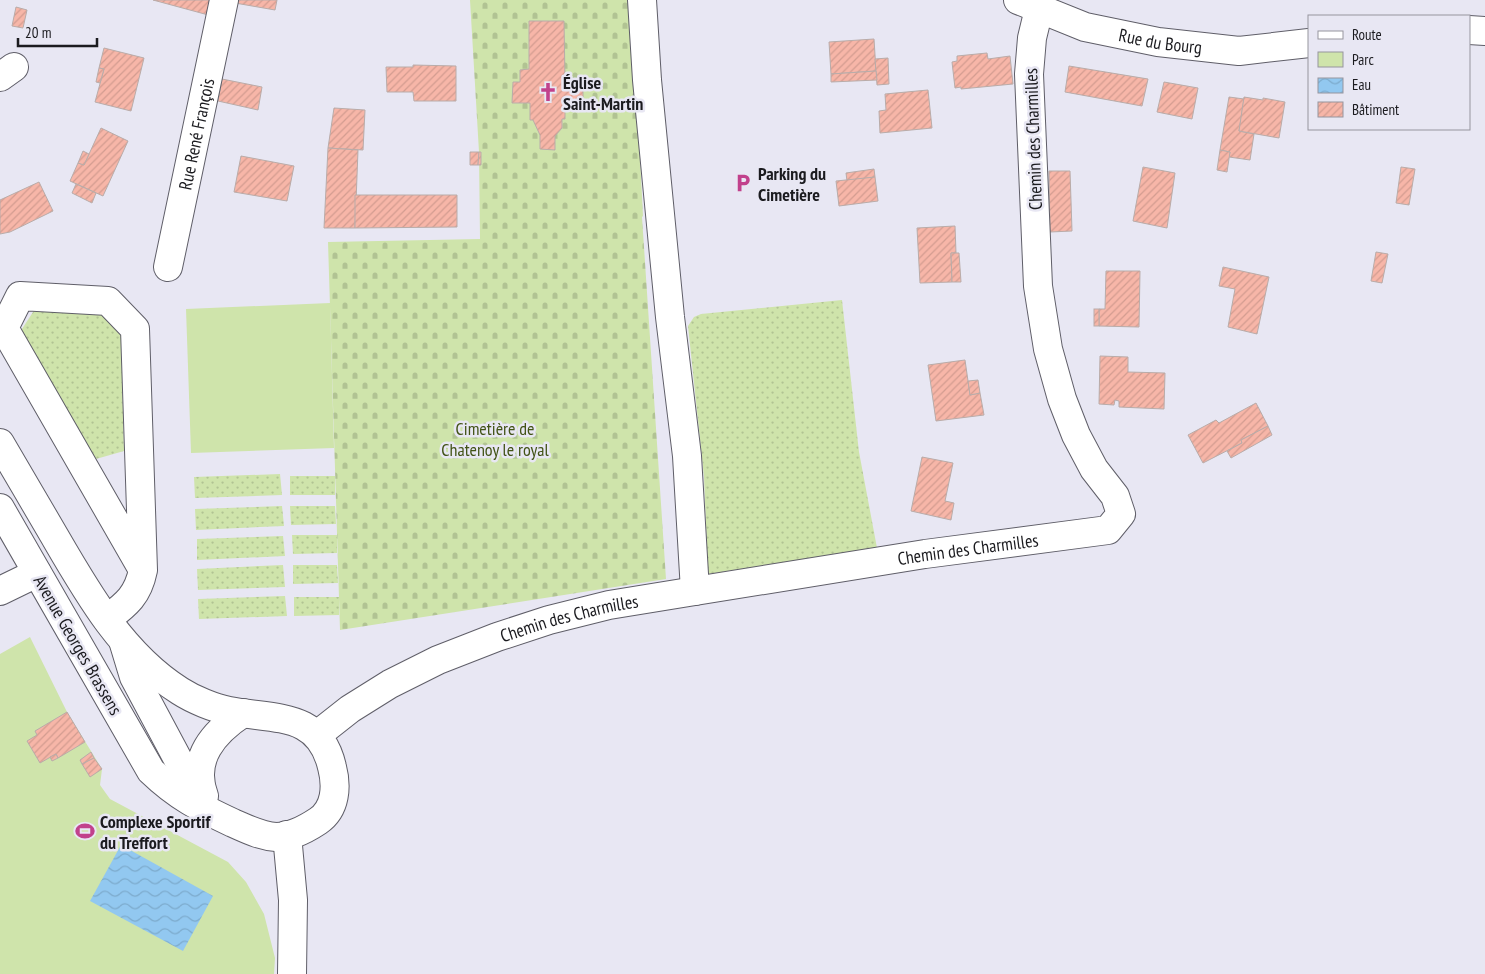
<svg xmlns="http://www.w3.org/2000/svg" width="1485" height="974" font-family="'PT Sans Narrow',sans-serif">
	<defs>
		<pattern id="grass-dots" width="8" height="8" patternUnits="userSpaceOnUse" patternTransform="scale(1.25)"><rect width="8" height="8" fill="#cfe4ab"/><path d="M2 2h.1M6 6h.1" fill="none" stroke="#b1c393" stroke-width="1.8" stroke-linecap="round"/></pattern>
		<pattern id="cemetery-stones" width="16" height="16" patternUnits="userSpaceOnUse" patternTransform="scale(1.25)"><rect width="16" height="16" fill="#cfe4ab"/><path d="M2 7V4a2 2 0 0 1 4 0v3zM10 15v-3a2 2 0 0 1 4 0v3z" fill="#b1c393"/></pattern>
		<pattern id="water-waves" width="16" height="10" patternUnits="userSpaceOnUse" patternTransform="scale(1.25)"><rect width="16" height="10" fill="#92c8f0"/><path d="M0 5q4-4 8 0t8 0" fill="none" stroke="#7dabcd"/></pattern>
		<pattern id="building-hatch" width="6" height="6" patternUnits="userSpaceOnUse" patternTransform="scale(1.25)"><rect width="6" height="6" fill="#f7b6a8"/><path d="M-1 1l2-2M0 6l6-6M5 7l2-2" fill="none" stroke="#d39c90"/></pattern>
	</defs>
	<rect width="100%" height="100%" fill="#e8e7f3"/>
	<g fill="url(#grass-dots)">
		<path d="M842 300 859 452 877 548 708 574 704 477 688 326 694 317 701 314Z"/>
		<path d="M35 309 103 314 121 334 124 451 96 459 20 332Z"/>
		<path d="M280 474 282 495 195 498 194 477Z"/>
		<rect x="290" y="476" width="45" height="19"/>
		<path d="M282 506 284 526 196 530 195 509Z"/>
		<path d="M290 506H335L336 524 291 525Z"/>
		<path d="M292 535H337V553L293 554Z"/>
		<path d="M283 536 285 556 197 560V539Z"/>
		<path d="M283 565 285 587 198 590 197 569Z"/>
		<path d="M293 565H337L338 583 293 584Z"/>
		<path d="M285 596 287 616 199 619 198 599Z"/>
		<path d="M294 597H339V615L294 616Z"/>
	</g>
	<path fill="url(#cemetery-stones)" d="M470 0H632L643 216 642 217 666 579 340 630 328 242 480 239 479 152Z"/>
	<g fill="#cfe4ab">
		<path d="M330 303 334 448 191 453 186 309Z"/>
		<path d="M30 637 67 712 102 769 100 785 110 799 228 862 246 882 264 914 275 958 274 974H0V654Z"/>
	</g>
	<path fill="url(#water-waves)" d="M121 845 213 896 183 951 90 901Z"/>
	<g fill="url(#building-hatch)" stroke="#b9aca9">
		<path d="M153 0H215L212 16Z"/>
		<path d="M235 0H277L275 10 235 3Z"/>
		<path d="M16 7 27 10 23 28 12 26Z"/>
		<path d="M529 21H564L565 81H583V102H565V119H562V128L555 136V150L540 149V135L533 120H530V103H512L513 82H520V70L529 69Z"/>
		<path d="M874 39 876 71 831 74 829 42Z"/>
		<path d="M104 48 144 58 131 111 95 102 104 69 99 68Z"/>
		<path d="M987 53 988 59 1010 56 1013 84 961 89V87L955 88 952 62 957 61V56Z"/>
		<path d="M888 58 889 84 877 85 875 59Z"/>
		<path d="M413 65 456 66V101H414L413 92H387L386 67H413Z"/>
		<path d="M1069 66 1148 79 1142 106 1065 92Z"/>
		<path d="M99 68 104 69 100 83 96 82Z"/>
		<path d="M876 71 877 80 831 82V74Z"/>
		<path d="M222 79 262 87 258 110 218 101Z"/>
		<path d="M1164 82 1198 88 1192 119 1157 112Z"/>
		<path d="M928 90 932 128 880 133 879 111 886 110 885 94Z"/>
		<path d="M1229 97 1244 99 1239 131 1254 134 1250 160 1229 157 1230 152 1220 150Z"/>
		<path d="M1244 97 1263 100V98L1285 102 1279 138 1239 131Z"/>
		<path d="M334 108 365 110 363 150 328 148Z"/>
		<path d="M101 128 128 141 103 196 70 181 78 163 84 165Z"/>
		<path d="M328 148 358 150 355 228H324Z"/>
		<path d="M1220 150 1230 152 1227 172 1217 170Z"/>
		<path d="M83 151 89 154 84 165 78 163Z"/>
		<path d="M470 152H479L478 165H470Z"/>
		<path d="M479 152H481V165H478Z"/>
		<path d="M241 156 294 166 287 201 234 192Z"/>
		<path d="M1143 167 1175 173 1167 228 1133 221Z"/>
		<path d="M1401 167 1415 169 1409 205 1396 203Z"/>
		<path d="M874 169 875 177 847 181 846 173Z"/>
		<path d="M1049 171H1070L1072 231 1050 232Z"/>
		<path d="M875 177 878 201 839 206 836 181Z"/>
		<path d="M39 182 53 211 10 232 0 234V200Z"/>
		<path d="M76 184 96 193 92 203 72 193Z"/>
		<path d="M355 195H457V227L355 228Z"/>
		<path d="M955 226 956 253H951L952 282 920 283 917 228Z"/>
		<path d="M1376 252 1388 254 1382 283 1371 281Z"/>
		<path d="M951 253H959L961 282H952Z"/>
		<path d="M1223 267 1269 277 1257 334 1228 327 1235 289 1219 286Z"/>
		<path d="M1106 271H1140L1139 327 1099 326V309H1105Z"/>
		<rect x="1094" y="309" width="5" height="17"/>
		<path d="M1100 356 1128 357V372L1165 373 1164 409 1119 407V401L1115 400 1114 405 1099 404Z"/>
		<path d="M965 360 970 395 980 393 984 415 936 421 928 365Z"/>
		<path d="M978 380 980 393 970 395 968 381Z"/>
		<path d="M1256 403 1268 426 1241 440 1242 443 1203 463 1188 435 1216 420 1219 423Z"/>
		<path d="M1268 426 1272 435 1231 458 1227 451 1242 443 1241 440Z"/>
		<path d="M922 457 953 463 945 501 954 503 951 520 911 511Z"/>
		<path d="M67 712 85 742 58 758 56 754 40 763 27 741 37 735 35 731Z"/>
		<path d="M91 752 94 758 82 764 80 760Z"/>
		<path d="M56 754 58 758 52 761 50 757Z"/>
		<path d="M94 758 102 769 90 777 82 764Z"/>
	</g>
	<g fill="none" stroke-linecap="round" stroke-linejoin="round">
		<g stroke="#5f5e68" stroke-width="30">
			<g id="minor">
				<path d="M642 0 647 80 670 317 687 456 695 591"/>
				<path id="s1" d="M1018 0 1085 27 1158 42 1239 51 1309 43"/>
				<path d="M1469 30 1485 31"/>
				<path d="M0 77 14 67"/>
				<path id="s2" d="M168 267 224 0"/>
				<path d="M0 443C18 474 37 506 55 537 88 594 123 655 180 691 194 700 214 708 229 711 274 720 319 711 332 767 337 786 336 809 318 821 306 829 290 837 276 837 260 836 247 829 233 823 199 807 178 797 151 771L0 508"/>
				<path d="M0 591 37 573"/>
				<path d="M107 619C127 604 138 595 143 570L135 329 108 301 20 296 4 328 143 570"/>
				<path d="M124 644 134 677 181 765 201 787"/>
				<path id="s3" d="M317 735 350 709 390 684 438 660 497 637 549 620 609 605 695 591 925 554 1108 530 1121 514 1115 496 1094 469 1076 435 1062 399 1048 349 1038 286 1029 74 1032 38 1039 9"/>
				<path d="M204 796C190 759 214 732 243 713"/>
				<path d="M287 835 293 900 292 974"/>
			</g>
		</g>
		<use href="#minor" stroke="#fff" stroke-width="28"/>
	</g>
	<defs>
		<g id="church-bare" transform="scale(1.5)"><path d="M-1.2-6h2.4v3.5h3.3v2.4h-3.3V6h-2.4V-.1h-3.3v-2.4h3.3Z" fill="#c1418c" stroke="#e8e7f3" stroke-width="2.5" paint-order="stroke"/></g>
		<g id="parking-bare" transform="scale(1.5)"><path d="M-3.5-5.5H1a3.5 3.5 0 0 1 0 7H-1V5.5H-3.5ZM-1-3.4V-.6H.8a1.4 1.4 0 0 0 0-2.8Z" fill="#c1418c" stroke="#e8e7f3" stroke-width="2.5" paint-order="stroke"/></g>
		<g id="stadium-bare" transform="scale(1.5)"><path d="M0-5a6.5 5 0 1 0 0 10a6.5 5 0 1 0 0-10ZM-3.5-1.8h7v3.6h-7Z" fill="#c1418c" stroke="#e8e7f3" stroke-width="2.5" paint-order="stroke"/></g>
	</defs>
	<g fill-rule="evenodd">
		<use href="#church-bare" x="548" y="92"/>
		<use href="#parking-bare" x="743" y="183"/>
		<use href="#stadium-bare" x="85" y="831"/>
	</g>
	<g text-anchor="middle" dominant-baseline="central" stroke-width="5" stroke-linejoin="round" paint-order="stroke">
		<g font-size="18" fill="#1b1b1f" stroke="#e8e7f3">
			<text stroke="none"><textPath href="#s1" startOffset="149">Rue du Bourg</textPath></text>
			<text stroke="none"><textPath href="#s2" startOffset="136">Rue René François</textPath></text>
			<text transform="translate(1033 139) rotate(-92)">Chemin des Charmilles</text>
			<text stroke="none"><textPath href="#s3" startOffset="686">Chemin des Charmilles</textPath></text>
			<text stroke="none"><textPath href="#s3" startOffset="281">Chemin des Charmilles</textPath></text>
			<text transform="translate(78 645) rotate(60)">Avenue Georges Brassens</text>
		</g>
		<g font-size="18" font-weight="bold" fill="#1b1b1f" stroke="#e8e7f3" text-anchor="start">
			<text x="563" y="82">Église<tspan x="563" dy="21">Saint-Martin</tspan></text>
			<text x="758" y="173">Parking du<tspan x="758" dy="21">Cimetière</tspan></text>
			<text x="100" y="821">Complexe Sportif<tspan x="100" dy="21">du Treffort</tspan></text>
		</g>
		<g font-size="18" fill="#425316" stroke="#e8e7f3">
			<text x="495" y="428">Cimetière de<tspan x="495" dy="21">Chatenoy le royal</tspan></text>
		</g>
	</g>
	<rect x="1308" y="15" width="162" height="115" fill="#e8e7f3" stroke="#96959e"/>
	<rect x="1318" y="31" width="25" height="8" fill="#ffffff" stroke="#96959e"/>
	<text x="1352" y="40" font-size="15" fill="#1b1b1f">Route</text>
	<rect x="1318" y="52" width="25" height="15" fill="#cfe4ab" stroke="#96959e"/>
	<text x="1352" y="65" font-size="15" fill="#1b1b1f">Parc</text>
	<rect x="1318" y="78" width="25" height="15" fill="url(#water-waves)" stroke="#96959e"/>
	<text x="1352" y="90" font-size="15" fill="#1b1b1f">Eau</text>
	<rect x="1318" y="102" width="25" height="15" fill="url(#building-hatch)" stroke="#96959e"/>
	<text x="1352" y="115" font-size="15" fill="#1b1b1f">Bâtiment</text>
	<path d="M18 38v8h79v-8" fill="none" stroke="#1b1b1f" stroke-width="2.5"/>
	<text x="25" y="38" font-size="15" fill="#1b1b1f" stroke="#e8e7f3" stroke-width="4" paint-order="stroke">20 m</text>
</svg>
